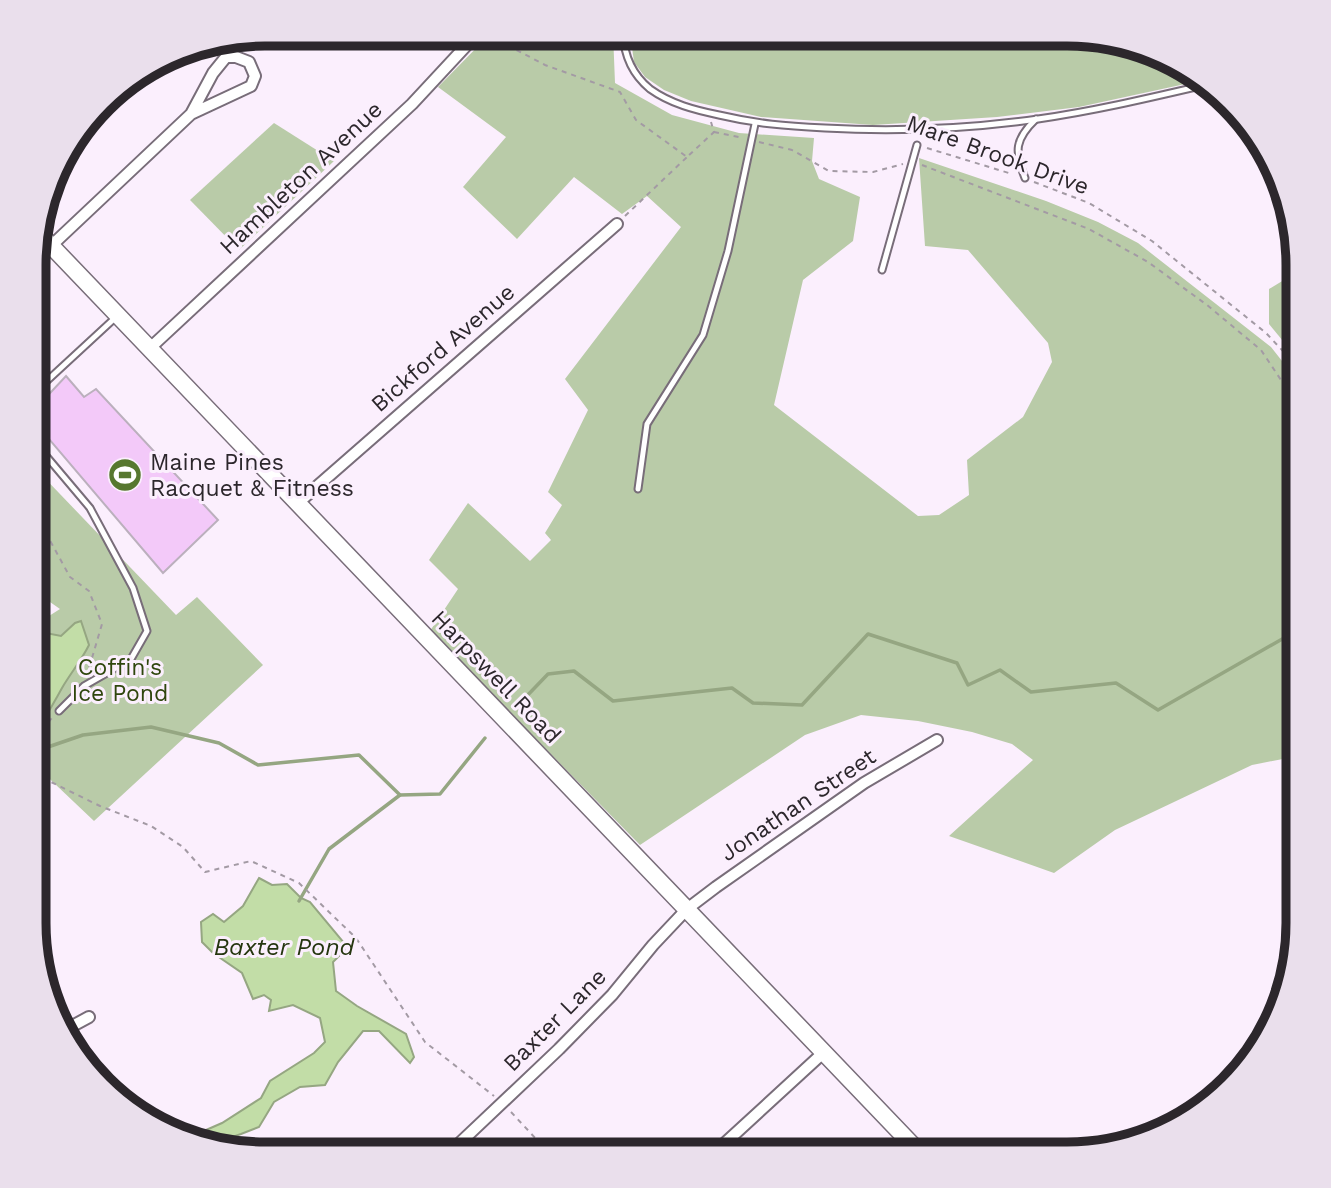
<svg xmlns="http://www.w3.org/2000/svg" width="1331" height="1188" font-family="'Work Sans',sans-serif">
	<rect width="100%" height="100%" fill="#fbeffd"/>
	<g fill="#b9cba8">
		<path d="M491 33H613L615 83 672 115 739 133 814 138 812 161 819 179 860 197 853 241 803 280 774 405 918 516 939 515 969 495 967 460 1023 417 1052 362 1048 343 968 250 925 246 919 158 1046 201 1098 222 1138 243 1271 347 1297 380 1298 756 1252 765 1115 830 1054 873 949 836 1033 760 1012 744 972 732 918 721 861 715 805 735 640 845 430 631 458 589 429 560 468 503 530 561 551 540 545 533 562 505 548 492 588 410 565 379 681 227 647 196 622 214 574 177 517 239 463 187 506 137 438 87Z"/>
		<path d="M630 33 1082 34 1169 57 1199 81 1079 107 997 117 873 125 761 117 691 101 664 90 645 77 634 62Z"/>
		<path d="M274 123 334 161 239 250 190 200Z"/>
		<path d="M1297 272V358L1269 324V289Z"/>
		<path d="M36 469 176 615 197 597 263 665 94 821 35 765V639L49 616 60 609 50 602 36 587Z"/>
	</g>
	<g fill="#c2dda7" stroke="#95a682" stroke-width="2">
		<path d="M81 621 89 645C81 661 70 674 62 688 53 704 46 718 35 731V664L38 662 39 638 46 633 61 636 75 623Z"/>
		<path d="M259 878 272 885 287 884 301 898 310 902 345 944V950L333 962 336 991 357 1006 406 1034 414 1057 410 1063 379 1031H363L338 1062 325 1085 300 1087 274 1102 259 1127 241 1134 215 1143 190 1137 222 1123 261 1098 270 1081 314 1053 325 1042 320 1018 293 1005 269 1011 271 1000 264 995 253 999 242 973 213 953 202 942 201 922 213 914 224 922 243 906Z"/>
	</g>
	<g fill="none" stroke-linecap="round" stroke-linejoin="round">
		<g stroke="#95a682" stroke-width="3.5">
			<path d="M522 701 548 674 574 671 613 701 732 688 753 703 802 705 868 634 957 663 968 685 1000 670 1031 692 1116 683 1158 710 1298 630"/>
			<path d="M35 746 45 748 83 735 151 727 219 743 258 765 359 755 400 795 440 794 485 738"/>
			<path d="M299 901 329 849 400 795"/>
		</g>
	</g>
	<path fill="#f3c9f9" stroke="#bbb0bd" stroke-width="2" d="M66 376 84 397 96 389 218 520 163 573 37 425V407Z"/>
	<g fill="none" stroke-linecap="round" stroke-linejoin="round">
		<g stroke="#786d79" stroke-width="9">
			<g id="service">
				<path d="M623 33C624 55 633 75 650 89 671 104 695 110 719 115 757 124 787 126 825 128 896 132 967 129 1038 119 1094 111 1149 98 1205 85"/>
				<path d="M1025 178C1014 151 1015 139 1036 119"/>
				<path d="M882 270 917 145"/>
				<path d="M37 390 115 318"/>
				<path d="M36 444 90 508 133 588 147 631 131 659 84 686 59 711"/>
				<path d="M638 489 647 424 703 335 728 251 755 124"/>
			</g>
		</g>
		<g stroke="#786d79" stroke-width="14">
			<g id="minor">
				<path d="M51 246 191 114 213 73 226 57H236L249 62 255 76 251 86 191 114"/>
				<path d="M149 349 412 104 478 33"/>
				<path d="M298 503 617 224"/>
				<path d="M63 1031 89 1017"/>
				<path d="M713 1154 823 1053"/>
				<path d="M447 1155 559 1049 612 995 653 945 687 909 716 887 864 783 937 740"/>
			</g>
		</g>
		<g stroke="#786d79" stroke-width="19">
			<path id="secondary" d="M38 232 921 1154"/>
		</g>
		<g stroke="#a39aa4" stroke-width="2" stroke-dasharray="5 5" stroke-linecap="butt">
			<path d="M490 36 545 65 620 92 636 120 687 157 714 132 711 122"/>
			<path d="M714 132 743 138"/>
			<path d="M759 142 792 150 829 171 873 172 903 164"/>
			<path d="M927 148 1012 174"/>
			<path d="M922 165 1089 229 1148 262 1207 305 1261 350 1297 404"/>
			<path d="M1034 182 1089 203 1152 241 1266 333 1297 366"/>
			<path d="M625 216 687 157"/>
			<path d="M36 515 70 577 89 591 102 624 87 675"/>
			<path d="M35 737 53 717"/>
			<path d="M35 771 51 782 100 806 151 826 183 847 205 872 251 861 299 883 356 938 425 1042 494 1096"/>
			<path d="M511 1112 551 1155"/>
		</g>
		<use href="#service" stroke="#fff" stroke-width="5"/>
		<use href="#minor" stroke="#fff" stroke-width="10"/>
		<use href="#secondary" stroke="#fff" stroke-width="16"/>
	</g>
	<defs>
		<g id="stadium-disc" transform="scale(1.75)"><circle r="9.5" fill="#57782f" stroke="#fbeffd"/><path d="M0-5a6.5 5 0 1 0 0 10a6.5 5 0 1 0 0-10ZM-3.5-1.8h7v3.6h-7Z" fill="#fff"/></g>
	</defs>
	<g fill-rule="evenodd">
		<use href="#stadium-disc" x="125" y="475"/>
	</g>
	<g text-anchor="middle" dominant-baseline="central" stroke-width="6" stroke-linejoin="round" paint-order="stroke">
		<g font-size="23" fill="#2c272c" stroke="#fbeffd">
			<text transform="translate(998 155) rotate(20)">Mare Brook Drive</text>
			<text transform="translate(301 178) rotate(-43)">Hambleton Avenue</text>
			<text transform="translate(443 348) rotate(-41)">Bickford Avenue</text>
			<text transform="translate(496 677) rotate(46)">Harpswell Road</text>
			<text transform="translate(798 805) rotate(-34)">Jonathan Street</text>
			<text transform="translate(555 1020) rotate(-45)">Baxter Lane</text>
		</g>
		<g font-size="23" fill="#2c272c" stroke="#fbeffd" text-anchor="start">
			<text x="150" y="462">Maine Pines<tspan x="150" dy="26">Racquet &amp; Fitness</tspan></text>
		</g>
		<g font-size="23" fill="#2f460d" stroke="#fbeffd">
			<text x="120" y="667">Coffin's<tspan x="120" dy="26">Ice Pond</tspan></text>
		</g>
		<g font-size="24" font-style="italic" fill="#25360f" stroke="#fbeffd">
			<text x="284" y="947">Baxter Pond</text>
		</g>
	</g>
	<path d="M0 0H1331V1188H0ZM265 46H1067A219 219 0 0 1 1286 265V923A219 219 0 0 1 1067 1142H265A219 219 0 0 1 46 923V265A219 219 0 0 1 265 46Z" fill="#eadfec" fill-rule="evenodd"/>
	<path fill="none" stroke="#2c272c" stroke-width="9" d="M265 46H1067A219 219 0 0 1 1286 265V923A219 219 0 0 1 1067 1142H265A219 219 0 0 1 46 923V265A219 219 0 0 1 265 46Z"/>
</svg>
